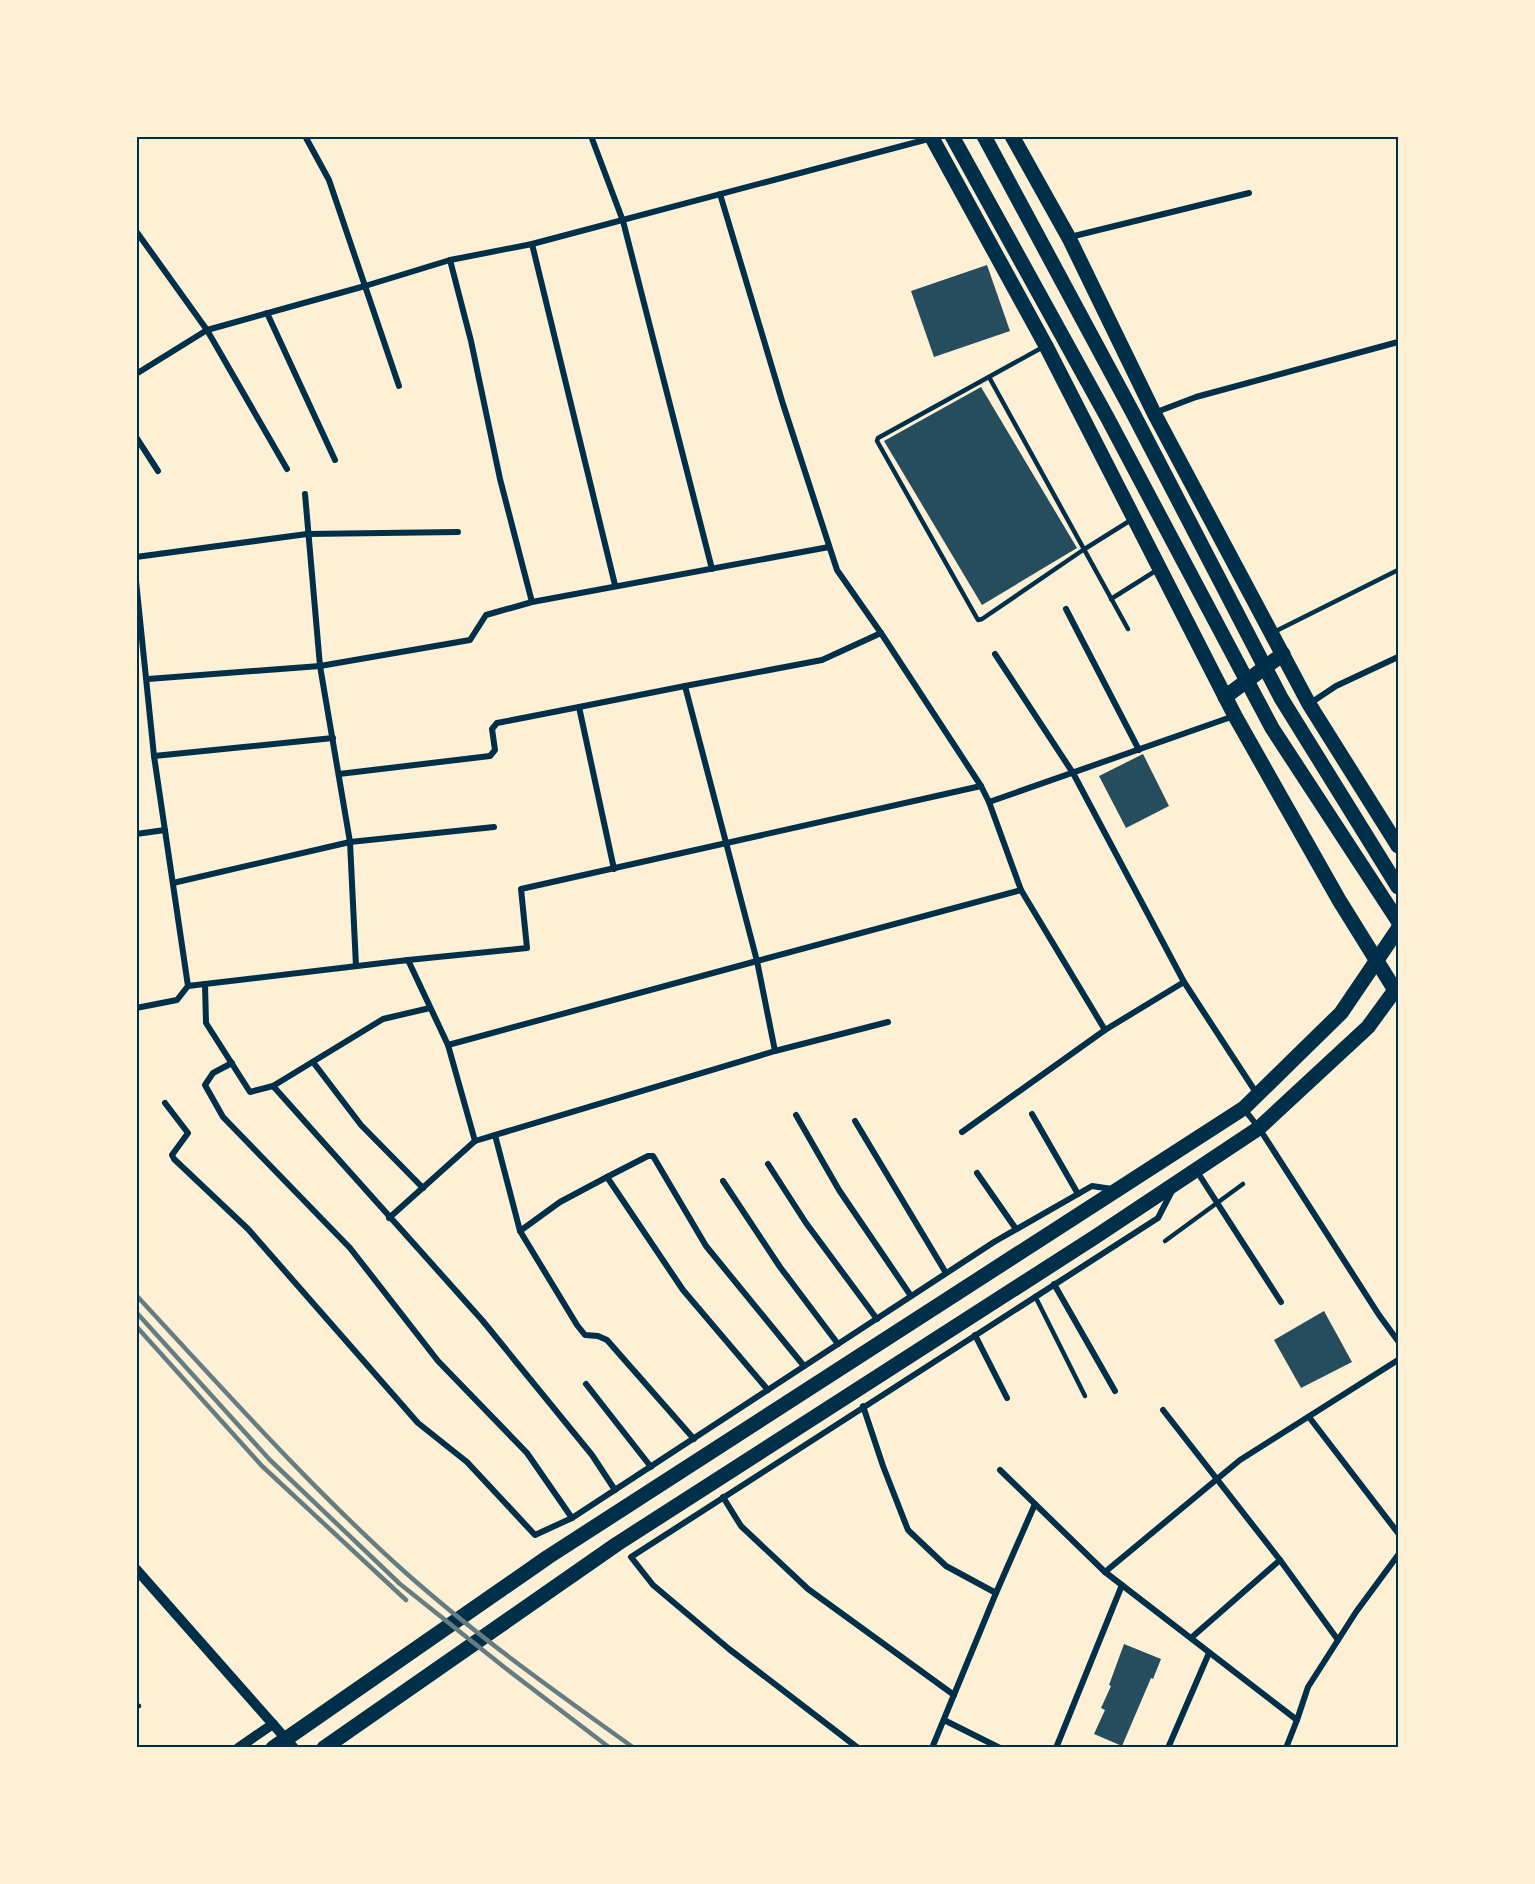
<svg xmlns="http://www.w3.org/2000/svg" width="1535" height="1884" font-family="Rubik,sans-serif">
	<rect width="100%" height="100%" fill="#fdf0d5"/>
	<g fill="#264d5e">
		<path d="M987 265 1010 331 934 357 911 291Z"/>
		<path d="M981 387 1077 548 982 605 884 441Z"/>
		<path d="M1143 754 1169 806 1126 828 1099 776Z"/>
		<path d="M1324 1311 1352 1362 1301 1388 1274 1340Z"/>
		<path d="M1124 1644 1161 1659 1153 1679 1151 1678 1122 1746 1094 1734 1105 1710 1101 1708 1111 1686 1109 1685Z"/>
	</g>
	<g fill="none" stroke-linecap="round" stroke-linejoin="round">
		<g stroke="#003049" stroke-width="4.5">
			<path d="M1045 346 878 438 877 441 978 620 982 619 1083 550 1131 520"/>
			<path d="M989 377 1128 629"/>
			<path d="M1111 599 1157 570"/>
			<path d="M1274 632 1398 570"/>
			<path d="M1165 1241 1243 1184"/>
			<path d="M1035 1296 1085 1396"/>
			<path d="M136 1705 139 1706"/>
		</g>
		<g stroke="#003049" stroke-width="6">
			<path d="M305 136 329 180 399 386"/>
			<path d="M591 136 623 221 712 569"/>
			<path d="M720 194 783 404 837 570 881 633 981 786 989 802 1021 890 1105 1030"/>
			<path d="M136 231 207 330 287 469"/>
			<path d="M1070 237 1249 193"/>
			<path d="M532 244 615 585"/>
			<path d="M450 260 471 341 500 479 532 602"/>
			<path d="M267 313 335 460"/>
			<path d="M136 374 207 330 365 286 450 260 532 244 932 138"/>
			<path d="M1154 413 1196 397 1398 342"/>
			<path d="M136 437 158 471"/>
			<path d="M305 494 320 666 350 842 356 966"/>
			<path d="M136 557 307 534 458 532"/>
			<path d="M136 581 154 756 188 986 408 960 448 1045 757 961 685 686 822 660 881 633"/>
			<path d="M1066 609 1139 750"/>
			<path d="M995 654 1073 773 1184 982 1257 1094"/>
			<path d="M148 679 320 666 470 640 486 615 532 602 829 547"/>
			<path d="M1309 704 1336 686 1398 657"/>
			<path d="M154 756 333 738"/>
			<path d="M339 774 490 756 495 750 492 729 497 723 579 707"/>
			<path d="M989 802 1234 716"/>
			<path d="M136 834 165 830"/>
			<path d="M614 869 579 707 685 686"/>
			<path d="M173 883 350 842 494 827"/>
			<path d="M408 960 527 948 521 889 981 786"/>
			<path d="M205 984 206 1023 250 1092 273 1086 383 1019 430 1008"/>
			<path d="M136 1008 177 1000 188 986"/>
			<path d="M448 1045 475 1141 775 1051 757 961 1021 890"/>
			<path d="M775 1051 888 1022"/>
			<path d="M313 1062 361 1125 423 1188"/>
			<path d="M232 1063 213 1073 205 1085 223 1117 350 1248 438 1361 527 1453 572 1518"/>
			<path d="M273 1086 482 1320 592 1455 615 1490"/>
			<path d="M165 1103 188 1133 172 1155 174 1159 248 1229 418 1423 467 1462 535 1535 572 1518 994 1242 1092 1186 1112 1189"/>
			<path d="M1244 1109 1259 1128 1379 1315 1398 1341"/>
			<path d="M1032 1114 1078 1194"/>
			<path d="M796 1115 839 1190 911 1296"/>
			<path d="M855 1121 946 1273"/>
			<path d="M962 1132 1105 1030 1184 982"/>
			<path d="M495 1135 520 1231 577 1325 585 1335 598 1336 607 1340 694 1439"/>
			<path d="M768 1164 806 1223 877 1319"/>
			<path d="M1196 1170 1281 1302"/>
			<path d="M977 1173 1016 1229"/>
			<path d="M723 1181 780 1267 838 1344"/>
			<path d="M389 1218 475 1141"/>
			<path d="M520 1231 560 1202 607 1177"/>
			<path d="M1054 1284 1115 1391"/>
			<path d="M975 1335 1007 1398"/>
			<path d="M586 1384 651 1467"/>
			<path d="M768 1390 683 1290 607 1177 648 1156H653L706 1246 804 1366"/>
			<path d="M863 1406 883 1466 908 1530 946 1566 996 1593"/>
			<path d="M1163 1410 1280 1560 1338 1640"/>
			<path d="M1309 1417 1398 1533"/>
			<path d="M1000 1470 1105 1572 1297 1720 1286 1748"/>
			<path d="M723 1497 741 1526 808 1589 954 1695"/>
			<path d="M1105 1572 1240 1460 1398 1360"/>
			<path d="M1191 1638 1280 1560"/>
			<path d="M944 1720 1000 1748"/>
			<path d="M1297 1720 1308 1687 1356 1612 1398 1555"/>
			<path d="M858 1748 729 1649 653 1585 631 1557 1158 1218 1173 1189"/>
			<path d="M932 1748 996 1593 1035 1504"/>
			<path d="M1056 1748 1122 1585"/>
			<path d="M1168 1748 1209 1653"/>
		</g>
		<g stroke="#003049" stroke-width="10">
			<path d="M136 1569 294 1748"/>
			<path d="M238 1748 273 1724"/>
		</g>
		<g stroke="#003049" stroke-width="15">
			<path d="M931 136 1046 346 1235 716 1339 900 1398 995"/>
			<path d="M1012 136 1069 238 1154 413 1309 704 1398 846"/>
			<path d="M1225 697 1283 654"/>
		</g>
		<g stroke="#003049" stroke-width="15">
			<path d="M952 136 1107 417 1272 728 1398 921"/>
			<path d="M984 136 1134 415 1281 698 1398 887"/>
			<path d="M273 1748 548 1557 1244 1108 1341 1013 1398 929"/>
			<path d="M324 1748 617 1544 1095 1237 1259 1128 1368 1027 1398 986"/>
		</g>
		<g stroke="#657d81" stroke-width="4.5">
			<path d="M136 1295C224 1390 310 1487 406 1573 478 1637 556 1692 634 1748"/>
			<path d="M136 1312 270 1460 400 1584 504 1667 610 1748"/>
			<path d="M136 1326 262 1466 406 1600"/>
		</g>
	</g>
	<rect width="1535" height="1884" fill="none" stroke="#fdf0d5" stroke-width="276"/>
	<rect x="138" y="138" width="1259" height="1608" fill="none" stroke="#003049" stroke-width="2"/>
</svg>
